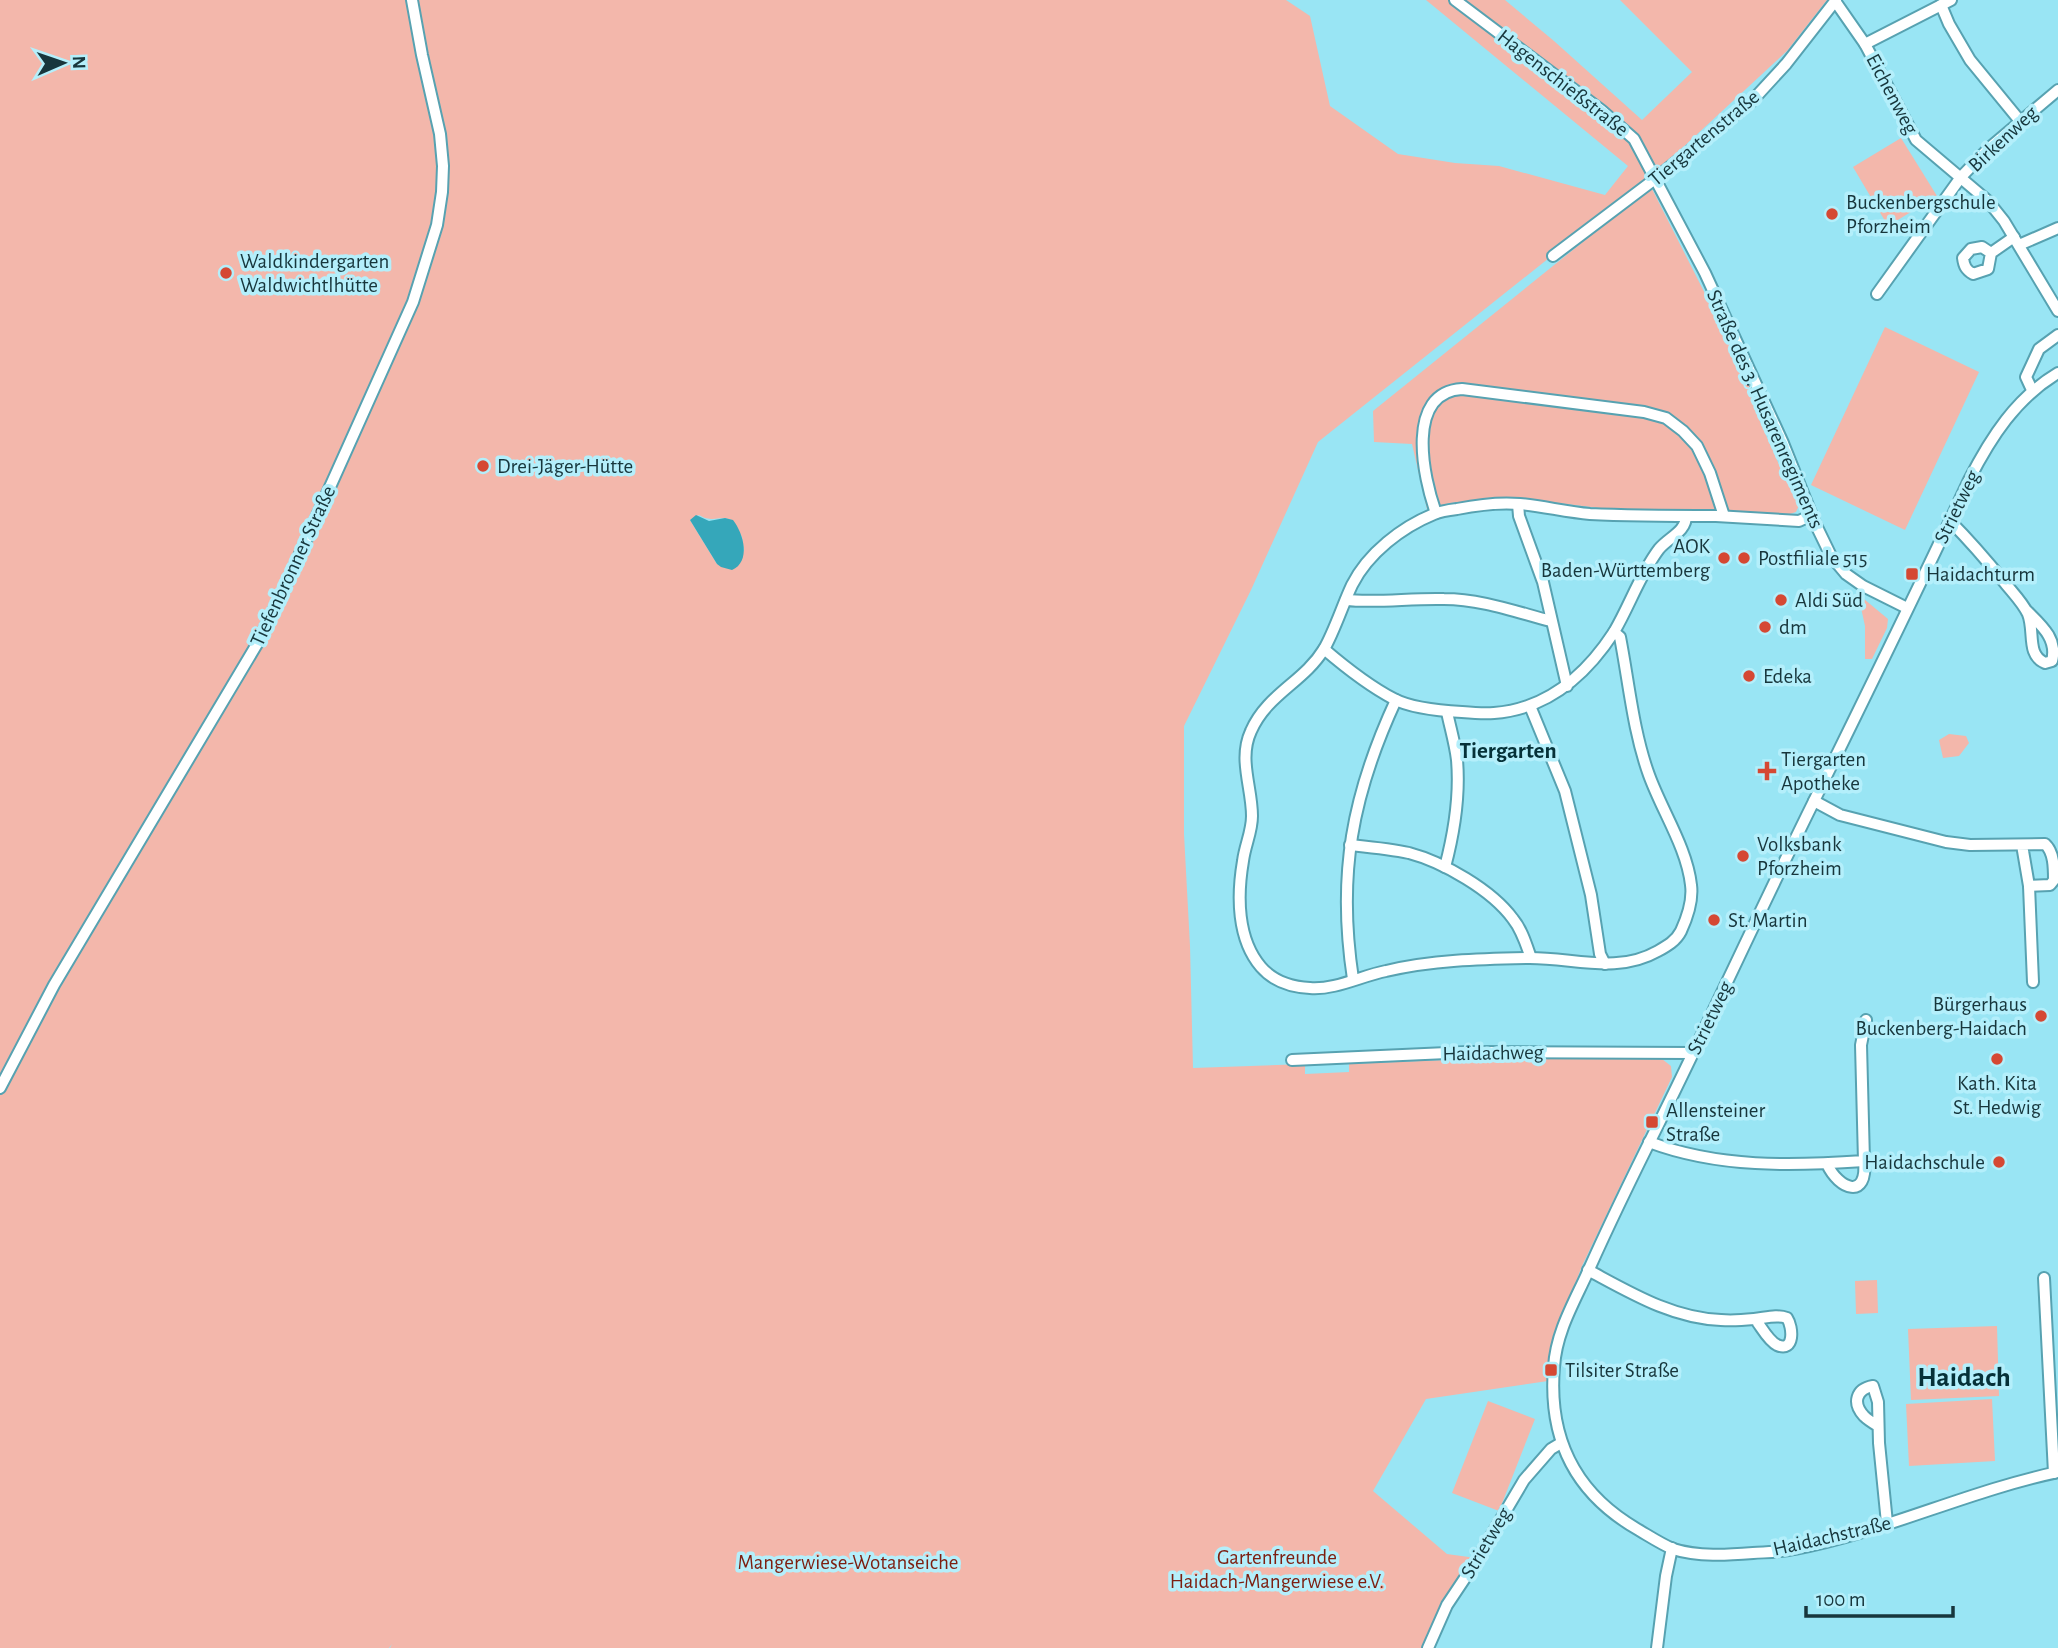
<svg xmlns="http://www.w3.org/2000/svg" width="2058" height="1648" font-family="'Alegreya Sans',sans-serif">
	<rect width="100%" height="100%" fill="#99e5f4"/>
	<g fill="#f3b7ab" fill-rule="evenodd">
		<path d="M0 0H1286L1310 16 1330 106 1398 154 1455 163 1499 166 1605 195 1628 166 1426 0H1505L1554 41 1642 120 1692 72 1620 0H1827L1787 51 1652 176 1318 442 1251 590 1184 726V834L1190 946 1193 1068 1305 1064V1074L1349 1072V1064L1470 1059H1662L1671 1066 1672 1077 1582 1266 1558 1328 1548 1381 1426 1399 1373 1491 1447 1554 1476 1558 1427 1648H390L392 1644 389 1648H0ZM699 515C714 524 720 514 733 521L742 537 744 551 717 564 690 520Z"/>
		<path d="M1901 138 1937 196 1888 226 1853 167Z"/>
		<path d="M1651 187 1761 404 1754 408 1785 478 1792 477 1801 501 1796 512 1784 516 1608 509 1524 499 1485 500 1450 503 1427 509 1412 444 1374 442 1373 411Z"/>
		<path d="M1885 327 1979 372 1905 530 1811 485Z"/>
		<path d="M1858 594 1888 619 1887 628 1872 659H1865V626Z"/>
		<path d="M1949 734 1966 736 1969 743 1959 756 1943 758 1939 740Z"/>
		<path d="M1877 1280 1878 1313 1856 1314 1855 1281Z"/>
		<path d="M1997 1326 1999 1396 1911 1400 1908 1329Z"/>
		<path d="M1992 1399 1995 1461 1909 1466 1906 1404Z"/>
		<path d="M1488 1401 1535 1419 1499 1511 1452 1493Z"/>
	</g>
	<path fill="#35a7ba" d="M696 515 709 521 725 518 733 520C744 534 751 562 732 570L721 567 717 564 690 520Z"/>
	<g fill="none" stroke-linecap="round" stroke-linejoin="round">
		<g stroke="#57a2b1" stroke-width="14">
			<g id="minor">
				<path d="M1455 0 1601 110 1634 139 1705 273 1783 443 1815 523 1831 556 1846 574 1863 586 1907 608"/>
				<path d="M1835 1 1865 44 1916 140 1988 201 2004 221 2058 311"/>
				<path d="M1941 5 1949 24 1970 60 2020 121"/>
				<path d="M1865 44 1951 0"/>
				<path d="M2019 245 2058 228"/>
				<path d="M1991 253 1982 247 1971 249 1963 258C1964 266 1966 270 1973 274L1988 269 1991 253 2014 237"/>
				<path d="M1553 256 1655 179 1752 101 1786 64 1836 0"/>
				<path d="M1877 294 1961 177 1988 149 2058 90"/>
				<path d="M2058 373C2016 398 1991 437 1969 480 1919 588 1866 695 1814 801 1761 908 1712 1016 1659 1123 1634 1173 1609 1224 1586 1276 1572 1306 1556 1334 1554 1367 1548 1439 1575 1493 1637 1529 1649 1536 1661 1544 1673 1549 1698 1557 1728 1555 1753 1553 1767 1552 1781 1552 1794 1549 1884 1532 1968 1491 2058 1472"/>
				<path d="M2032 390 2026 377 2039 349 2058 335"/>
				<path d="M1518 504 1519 516 1543 582 1567 686"/>
				<path d="M1436 513C1423 477 1405 392 1462 389L1644 412 1666 418 1683 431 1697 446 1710 473 1724 516"/>
				<path d="M1686 516C1686 532 1669 537 1659 549 1640 574 1630 605 1614 632L1620 637C1629 683 1633 731 1649 775 1662 811 1687 848 1691 885 1693 900 1687 918 1681 931 1676 941 1667 946 1658 951 1616 975 1572 957 1527 958 1480 959 1432 960 1386 971 1361 976 1335 990 1310 988 1291 987 1273 981 1261 967 1237 939 1237 896 1243 861 1245 845 1252 832 1252 816 1252 787 1238 759 1251 731 1267 694 1304 682 1324 649 1334 632 1343 604 1352 585 1368 553 1402 527 1434 514 1441 511 1449 510 1457 509 1477 505 1499 502 1520 504 1543 506 1566 512 1590 514 1632 516 1673 516 1716 516L1799 521 1812 515"/>
				<path d="M1950 521C1970 541 1988 562 2005 583 2013 593 2023 603 2028 614 2035 631 2026 655 2045 663L2052 661C2058 639 2041 625 2027 611"/>
				<path d="M1346 600C1378 603 1411 598 1444 599 1481 599 1516 612 1551 621"/>
				<path d="M1324 649C1345 667 1369 686 1394 699 1411 708 1443 711 1462 712 1473 713 1484 714 1494 713 1547 709 1586 675 1614 632"/>
				<path d="M1530 706 1565 791 1591 895 1600 954 1605 964"/>
				<path d="M1814 801 1840 815 1946 842 1970 845 2045 844C2054 852 2054 868 2054 880L2050 885 2029 886 2022 845"/>
				<path d="M1350 845C1369 847 1390 849 1409 853 1443 862 1492 890 1513 919 1522 930 1526 944 1531 958"/>
				<path d="M1445 867C1454 833 1460 795 1457 760 1455 743 1450 727 1447 712"/>
				<path d="M2029 886 2033 982"/>
				<path d="M1353 979C1337 875 1352 795 1396 700"/>
				<path d="M1292 1060 1469 1052 1693 1053"/>
				<path d="M0 1088 54 985 257 644 286 585 413 302 437 225 442 192 443 166 440 134 422 55 412 0"/>
				<path d="M1649 1142C1718 1168 1792 1166 1864 1161L1861 1045 1866 1020"/>
				<path d="M1827 1164C1839 1190 1868 1200 1864 1161"/>
				<path d="M1588 1270C1631 1293 1672 1318 1721 1320 1732 1321 1744 1320 1754 1319 1765 1318 1777 1314 1787 1318 1793 1327 1795 1353 1777 1345 1769 1341 1763 1330 1758 1323L1757 1319"/>
				<path d="M2044 1278 2054 1473"/>
				<path d="M1878 1426C1873 1423 1868 1420 1864 1416 1852 1403 1856 1389 1873 1386L1878 1402 1879 1443 1887 1523"/>
				<path d="M1428 1648 1447 1605 1475 1563 1524 1480 1551 1449 1561 1443"/>
				<path d="M1657 1648 1666 1576 1672 1548"/>
			</g>
		</g>
		<use href="#minor" stroke="#fff" stroke-width="10"/>
	</g>
	<g fill="#d54833" stroke="#b4effb" stroke-width="2.5">
		<circle cx="1832" cy="214" r="7"/>
		<circle cx="226" cy="273" r="7"/>
		<circle cx="483" cy="466" r="7"/>
		<circle cx="1724" cy="558" r="7"/>
		<circle cx="1744" cy="558" r="7"/>
		<rect x="1905" y="567" width="14" height="14" rx="3.5"/>
		<circle cx="1781" cy="600" r="7"/>
		<circle cx="1765" cy="627" r="7"/>
		<circle cx="1749" cy="676" r="7"/>
		<path d="M1763.5 760.5h7v7h7v7h-7v7h-7v-7h-7v-7h7z"/>
		<circle cx="1743" cy="856" r="7"/>
		<circle cx="1714" cy="920" r="7"/>
		<circle cx="2041" cy="1016" r="7"/>
		<circle cx="1997" cy="1059" r="7"/>
		<rect x="1645" y="1115" width="14" height="14" rx="3.5"/>
		<circle cx="1999" cy="1162" r="7"/>
		<rect x="1544" y="1363" width="14" height="14" rx="3.5"/>
	</g>
	<g text-anchor="middle" dominant-baseline="central" stroke-width="7" stroke-linejoin="round" paint-order="stroke">
		<g font-size="21" fill="#17363c" stroke="#b4effb">
			<text transform="translate(1563 83) rotate(38)">Hagenschießstraße</text>
			<text transform="translate(1892 94) rotate(62)">Eichenweg</text>
			<text transform="translate(1704 138) rotate(-40)">Tiergartenstraße</text>
			<text transform="translate(2003 139) rotate(-43)">Birkenweg</text>
			<text transform="translate(1765 409) rotate(66)">Straße des 3. Husarenregiments</text>
			<text transform="translate(1957 507) rotate(-64)">Strietweg</text>
			<text transform="translate(293 566) rotate(-65)">Tiefenbronner Straße</text>
			<text transform="translate(1710 1018) rotate(-64)">Strietweg</text>
			<text transform="translate(1493 1053) rotate(-1)">Haidachweg</text>
			<text transform="translate(1832 1536) rotate(-13)">Haidachstraße</text>
			<text transform="translate(1486 1543) rotate(-59)">Strietweg</text>
		</g>
		<g font-size="21" fill="#17363c" stroke="#b4effb" text-anchor="start">
			<text x="1846" y="202">Buckenbergschule<tspan x="1846" dy="24">Pforzheim</tspan></text>
			<text x="240" y="261">Waldkindergarten<tspan x="240" dy="24">Waldwichtlhütte</tspan></text>
			<text x="497" y="466">Drei-Jäger-Hütte</text>
			<text x="1710" y="546" text-anchor="end">AOK<tspan x="1710" dy="24">Baden-Württemberg</tspan></text>
			<text x="1758" y="558">Postfiliale 515</text>
			<text x="1926" y="574">Haidachturm</text>
			<text x="1795" y="600">Aldi Süd</text>
			<text x="1779" y="627">dm</text>
			<text x="1763" y="676">Edeka</text>
			<text x="1781" y="759">Tiergarten<tspan x="1781" dy="24">Apotheke</tspan></text>
			<text x="1757" y="844">Volksbank<tspan x="1757" dy="24">Pforzheim</tspan></text>
			<text x="1728" y="920">St. Martin</text>
			<text x="2027" y="1004" text-anchor="end">Bürgerhaus<tspan x="2027" dy="24">Buckenberg-Haidach</tspan></text>
			<text x="1997" y="1083" text-anchor="middle">Kath. Kita<tspan x="1997" dy="24">St. Hedwig</tspan></text>
			<text x="1666" y="1110">Allensteiner<tspan x="1666" dy="24">Straße</tspan></text>
			<text x="1985" y="1162" text-anchor="end">Haidachschule</text>
			<text x="1565" y="1370">Tilsiter Straße</text>
		</g>
		<g font-size="21" fill="#7d1e10" stroke="#b4effb">
			<text x="1277" y="1557">Gartenfreunde<tspan x="1277" dy="24">Haidach-Mangerwiese e.V.</tspan></text>
			<text x="848" y="1562">Mangerwiese-Wotanseiche</text>
		</g>
		<g font-size="23" font-weight="bold" fill="#063138" stroke="#b4effb">
			<text x="1508" y="751">Tiergarten</text>
		</g>
		<g font-size="28" font-weight="bold" fill="#063138" stroke="#b4effb">
			<text x="1964" y="1378">Haidach</text>
		</g>
	</g>
	<g transform="translate(63 63) rotate(88)" stroke="#b4effb" stroke-width="5" paint-order="stroke">
	<path d="M0-5L12 26L0 18L-12 26Z" fill="#17363c"/>
	<text y="-10" font-size="19" font-weight="bold" text-anchor="middle" fill="#17363c">N</text>
	</g>
	<path d="M1806 1606v10h147v-10" fill="none" stroke="#17363c" stroke-width="3.5"/>
	<text x="1816" y="1606" font-size="21" fill="#17363c" stroke="#b4effb" stroke-width="5" paint-order="stroke">100 m</text>
</svg>
